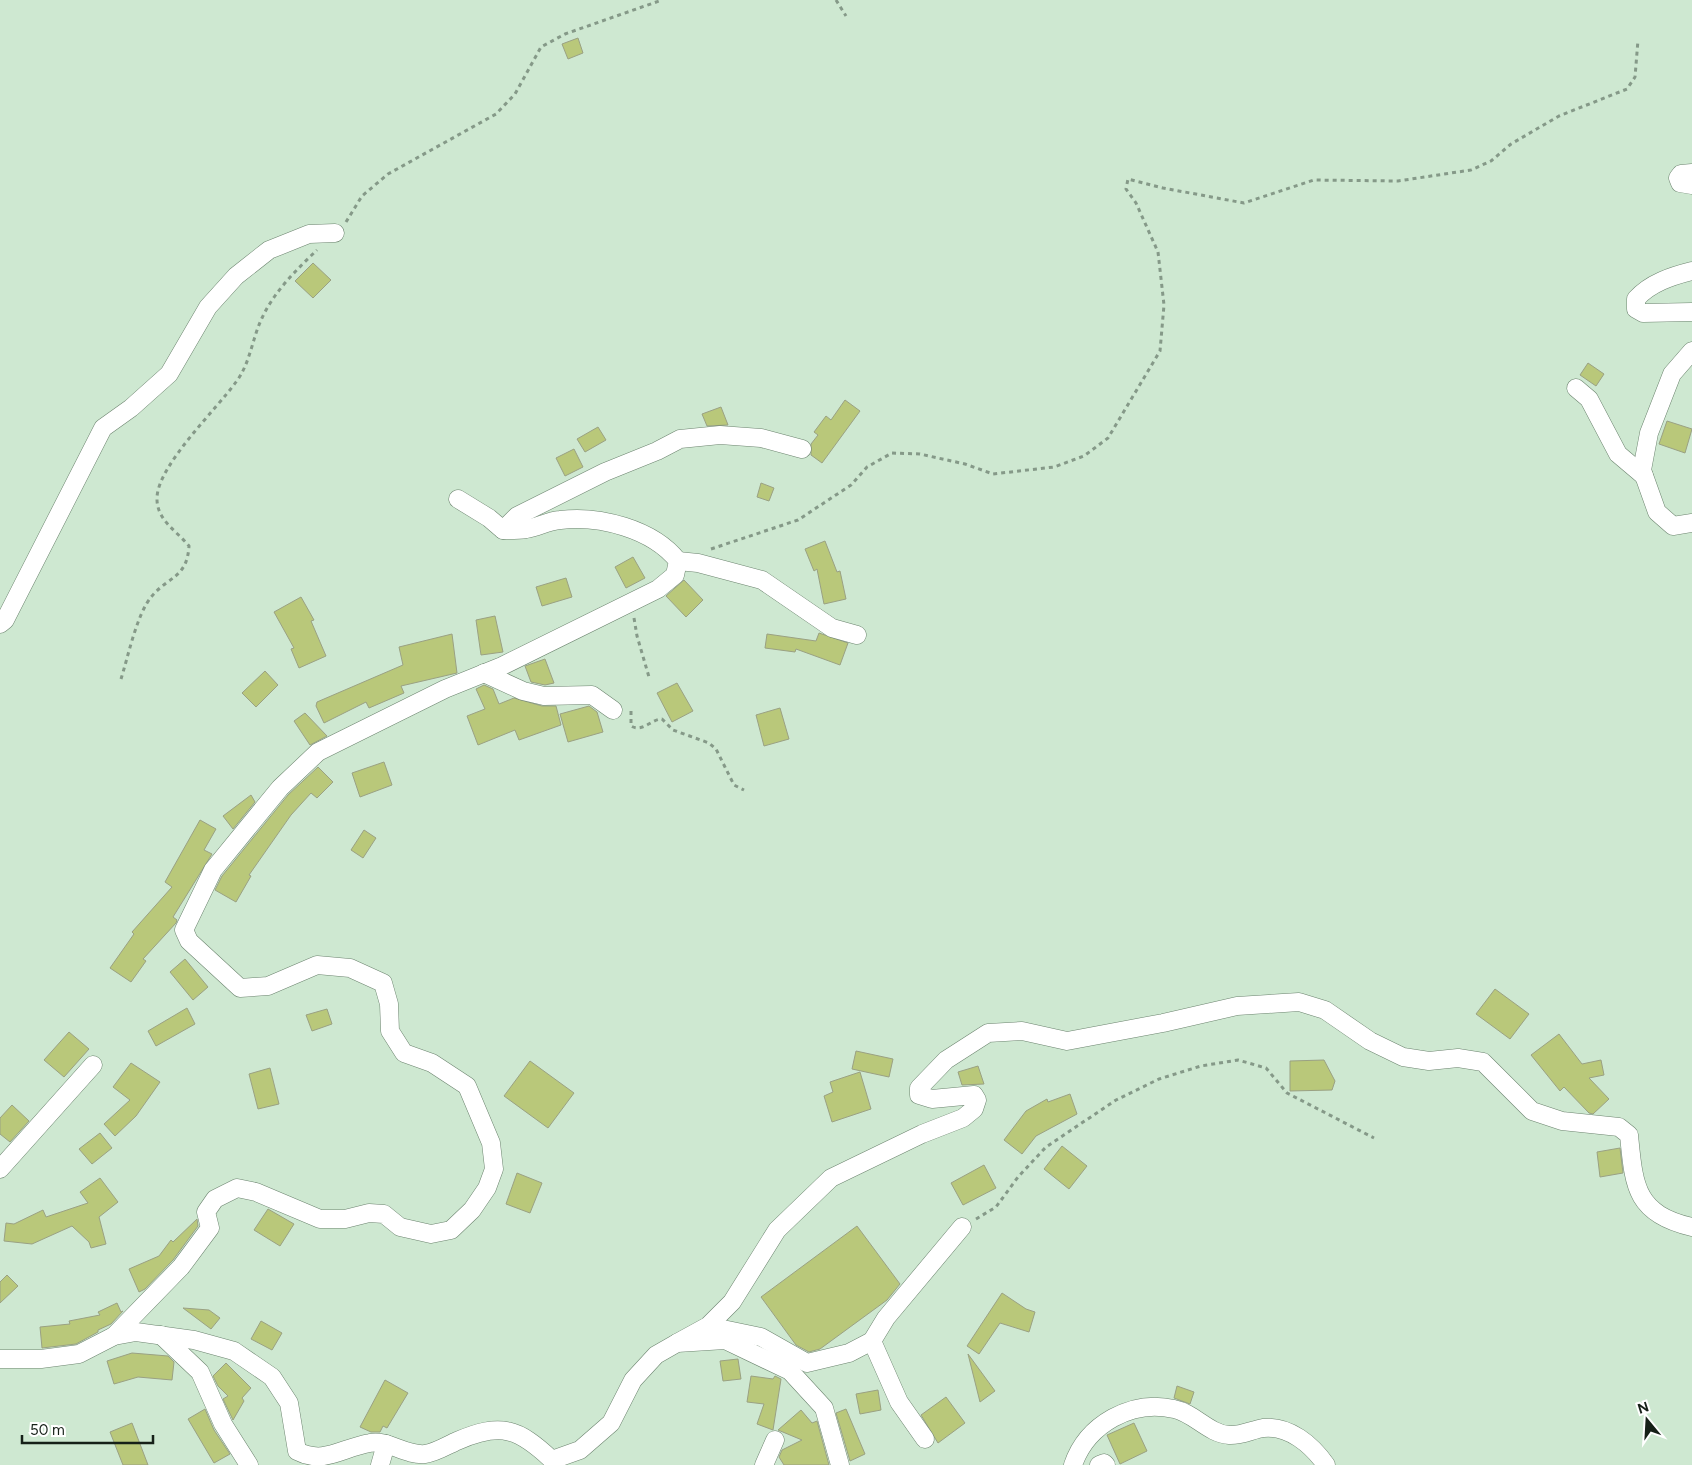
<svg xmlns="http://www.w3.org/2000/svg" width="1692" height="1465" font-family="Figtree,sans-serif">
	<rect width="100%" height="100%" fill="#cee8d1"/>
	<g fill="#b9c87a" stroke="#9aa183">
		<path d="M578 38 583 53 568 59 562 44Z"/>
		<path d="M313 263 331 280 313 298 295 281Z"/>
		<path d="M1588 363 1604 374 1596 386 1580 375Z"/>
		<path d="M845 400 860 411 822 463 811 455V444L818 435 814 432 826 416 831 420Z"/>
		<path d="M721 407 728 425 707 426 702 414Z"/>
		<path d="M1667 421 1692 429 1685 453 1659 444Z"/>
		<path d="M598 427 606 440 585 452 577 439Z"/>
		<path d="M574 449 583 467 565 476 556 458Z"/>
		<path d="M761 483 774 488 769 501 757 497Z"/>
		<path d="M825 541 837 572 840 571 846 599 824 604 817 569 814 571 805 549Z"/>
		<path d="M633 557 645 578 626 588 615 567Z"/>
		<path d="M566 578 572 597 542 606 536 587Z"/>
		<path d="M684 580 703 600 686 617 666 596Z"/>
		<path d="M301 597 314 620 311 621 326 656 299 668 291 649 294 648 274 612Z"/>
		<path d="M495 616 503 652 481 655 476 620Z"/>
		<path d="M819 633 848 643 840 665 796 649 795 652 765 648 767 634 816 641Z"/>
		<path d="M452 634 457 673 401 686 404 693 369 708 366 702 324 723 316 706 317 702 403 665 399 647Z"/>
		<path d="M545 659 554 683 545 685 531 682 525 666Z"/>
		<path d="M265 671 278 685 256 707 242 693Z"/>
		<path d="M677 683 693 711 672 722 657 693Z"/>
		<path d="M484 685 493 689 499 704 514 698 542 706H556L561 725 519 740 515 730 478 745 467 716 485 709 476 689Z"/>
		<path d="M589 706 597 712 603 732 568 742 560 714Z"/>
		<path d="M780 708 789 739 764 746 756 715Z"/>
		<path d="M305 713 327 736 310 745 294 721Z"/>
		<path d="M384 762 392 785 360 797 352 773Z"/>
		<path d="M318 767 333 782 317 798 311 793 291 815 249 875 251 876 236 902 215 890 222 876 288 795Z"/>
		<path d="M251 795 255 802 233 829 223 816Z"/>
		<path d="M200 820 216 829 204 850 212 854 173 917 177 920 176 923 143 959 146 961 131 982 110 968 134 934 132 932 172 887 165 882Z"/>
		<path d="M364 830 376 838 363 858 351 850Z"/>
		<path d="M185 959 208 987 193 1000 170 972Z"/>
		<path d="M1495 989 1529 1014 1510 1039 1476 1014Z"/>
		<path d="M187 1008 195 1024 156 1046 148 1031Z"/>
		<path d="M327 1009 332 1024 312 1031 306 1015Z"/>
		<path d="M69 1032 89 1049 64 1077 44 1060Z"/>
		<path d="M1559 1034 1582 1064 1601 1060 1604 1075 1589 1078 1609 1099 1593 1114 1589 1113 1564 1087 1560 1091 1531 1055Z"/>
		<path d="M856 1051 893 1059 889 1077 852 1069Z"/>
		<path d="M1324 1060 1335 1081 1332 1090 1290 1091V1061Z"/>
		<path d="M530 1061 574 1093 548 1128 504 1096Z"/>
		<path d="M131 1063 160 1082 136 1116 115 1136 104 1124 130 1100 113 1087Z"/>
		<path d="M978 1066 984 1084 962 1085 958 1072Z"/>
		<path d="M270 1068 279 1104 258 1109 249 1074Z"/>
		<path d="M860 1072 871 1109 832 1122 824 1096 833 1092 830 1082Z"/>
		<path d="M1070 1094 1077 1114 1036 1136 1022 1154 1004 1140 1026 1111 1047 1099 1048 1102Z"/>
		<path d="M12 1105 29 1121 10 1142 0 1134V1118Z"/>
		<path d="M100 1133 112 1148 92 1164 79 1149Z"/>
		<path d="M1062 1146 1087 1166 1069 1189 1044 1169Z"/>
		<path d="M1620 1148 1623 1173 1600 1177 1597 1152Z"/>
		<path d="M984 1165 996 1188 963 1205 951 1183Z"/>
		<path d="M517 1173 542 1183 530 1213 506 1204Z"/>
		<path d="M100 1178 118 1202 99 1217 106 1244 91 1248 89 1242 72 1226 32 1244 4 1241 6 1223 14 1224 43 1210 46 1217 88 1203 80 1192Z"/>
		<path d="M268 1209 294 1224 280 1246 254 1230Z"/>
		<path d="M197 1219 198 1226 173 1260 145 1289 139 1292 129 1269 159 1256 171 1240 173 1242Z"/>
		<path d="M857 1226 900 1284 887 1300 820 1349 809 1352 796 1345 761 1297Z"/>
		<path d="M7 1275 18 1286 0 1303V1282Z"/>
		<path d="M1002 1293 1026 1309 1035 1312 1029 1332 1000 1323 979 1354 967 1346Z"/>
		<path d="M117 1303 121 1312 123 1311 111 1324 98 1330V1332L76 1344 42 1348 40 1327 70 1324 69 1321 100 1315 98 1312Z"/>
		<path d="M183 1308 209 1310 220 1318 211 1329Z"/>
		<path d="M261 1321 282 1333 272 1350 251 1339Z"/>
		<path d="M132 1353 168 1356 174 1362 172 1380 138 1377 114 1384 107 1361Z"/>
		<path d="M968 1354 995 1391 980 1402Z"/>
		<path d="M738 1359 741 1379 723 1381 720 1361Z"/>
		<path d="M226 1363 251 1388 242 1398 244 1401 233 1420 223 1399 228 1396 218 1386 213 1376Z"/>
		<path d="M751 1376 773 1379 775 1376 781 1379 773 1430 757 1424 764 1404 747 1402Z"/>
		<path d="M385 1380 408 1393 387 1428 383 1426 380 1432H371L360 1427Z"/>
		<path d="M1177 1386 1194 1392 1190 1404 1174 1398Z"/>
		<path d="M878 1390 881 1410 860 1414 856 1394Z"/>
		<path d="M946 1397 965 1423 938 1443 921 1415Z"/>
		<path d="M205 1409 214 1430 230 1454 214 1463 188 1419Z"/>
		<path d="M846 1409 865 1454 850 1461 836 1413Z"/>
		<path d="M801 1410 812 1423 817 1421 829 1465H784L779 1457 782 1450 802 1440 778 1430Z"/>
		<path d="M132 1423 148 1465H123L110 1432Z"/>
		<path d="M1134 1423 1147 1451 1120 1464 1107 1435Z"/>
	</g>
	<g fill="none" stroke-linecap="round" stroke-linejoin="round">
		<g stroke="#6c846f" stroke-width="19">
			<g id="minor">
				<path d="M1692 173 1681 174 1678 178 1680 183 1692 185"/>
				<path d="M1692 271C1672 276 1650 283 1636 299V309L1643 313 1692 312"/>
				<path d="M1692 351 1672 374 1649 433 1642 470 1657 512 1673 526 1692 523"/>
				<path d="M1576 388 1589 399 1618 454 1644 476"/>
				<path d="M503 530 517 516 605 472 657 451 680 439 720 435 761 438 802 449"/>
				<path d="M678 561 698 563 762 580 832 628 857 635"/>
				<path d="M0 624 5 620 103 428 131 408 169 374 208 307 236 276 269 250 309 234 335 233"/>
				<path d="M484 673 523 691 544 696 592 695 613 710"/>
				<path d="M0 1169 93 1065"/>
				<path d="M713 1327 761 1337 807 1363 849 1353 872 1341 886 1318 962 1227"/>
				<path d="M161 1335 200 1372 223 1424 249 1465"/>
				<path d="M114 1336 181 1267 210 1228 206 1212 215 1199 237 1188 256 1192 320 1219H345L369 1213 384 1214 400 1227 431 1234 451 1230 472 1210 487 1188 494 1169 491 1143 467 1086 432 1063 404 1053 390 1031 389 1004 383 983 350 968 317 965 268 986 240 988 189 941 184 930 213 870 280 788 318 752 445 689 502 666 658 589 675 575 678 561C653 529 599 515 560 520 548 521 538 527 526 529 519 530 511 530 503 530L489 518 458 499"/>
				<path d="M872 1341 899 1402 925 1439"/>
				<path d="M677 1343 708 1326 732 1302 777 1230 831 1178 922 1134 963 1118 974 1109 977 1100 974 1095 932 1099 919 1095V1088L946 1060 988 1033 1022 1031 1067 1041 1163 1023 1237 1006 1299 1002 1325 1010 1370 1041 1403 1057 1429 1061 1458 1058 1483 1062 1532 1111 1562 1121 1619 1127 1629 1135C1634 1186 1635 1214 1692 1227"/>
				<path d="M0 1359H41L79 1354 114 1336 136 1332 194 1340 234 1351 272 1377 289 1403 297 1451C324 1465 341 1448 370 1443 387 1439 406 1456 425 1454 435 1453 448 1445 457 1441 501 1422 518 1428 552 1460L580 1450 611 1423 633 1380 656 1355 677 1343 725 1340 790 1371 824 1408 840 1465"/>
				<path d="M380 1465 386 1444"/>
				<path d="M764 1465 775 1440"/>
				<path d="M1073 1465C1087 1424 1132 1399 1174 1409 1194 1413 1209 1434 1229 1435 1240 1436 1252 1430 1263 1428 1289 1425 1312 1445 1326 1465"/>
				<path d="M1099 1465 1104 1463 1106 1465"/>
			</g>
		</g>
		<g stroke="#859988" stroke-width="3" stroke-dasharray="4 4" stroke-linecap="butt">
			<path d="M836 0 846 16"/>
			<path d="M346 222 362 196 388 174 496 114 515 94 541 47 565 34 662 0"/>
			<path d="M711 549 798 520 851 485 867 467 892 453 920 454 965 464 993 474 1054 467 1084 456 1108 438 1160 351 1164 305 1158 252 1136 203 1126 189 1128 179 1163 188 1244 203 1314 180 1398 181 1471 170 1491 161 1511 144 1559 116 1627 89 1635 77 1638 40"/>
			<path d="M634 618 637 636 649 677"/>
			<path d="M121 679C128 657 137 613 152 596 169 576 187 578 189 546 176 530 156 520 157 497 159 464 216 410 236 382 250 364 252 339 262 318 274 292 296 270 317 250"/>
			<path d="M631 711V726C643 733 651 719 662 719L673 730 709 743 716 749 734 785 744 790"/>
			<path d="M976 1219 996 1207 1018 1177 1046 1147 1116 1100 1159 1079 1201 1066 1238 1060 1266 1068 1287 1093 1374 1138"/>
		</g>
		<use href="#minor" stroke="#fff" stroke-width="18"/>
	</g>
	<g transform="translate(1647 1420) rotate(342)" stroke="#ffffff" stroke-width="4" paint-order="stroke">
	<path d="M0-4L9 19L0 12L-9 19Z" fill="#162018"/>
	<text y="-8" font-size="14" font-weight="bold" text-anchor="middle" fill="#162018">N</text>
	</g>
	<path d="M22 1435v8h131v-8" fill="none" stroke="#162018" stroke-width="2.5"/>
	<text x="30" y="1435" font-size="15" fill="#162018" stroke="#ffffff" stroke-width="4" paint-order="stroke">50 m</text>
</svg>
